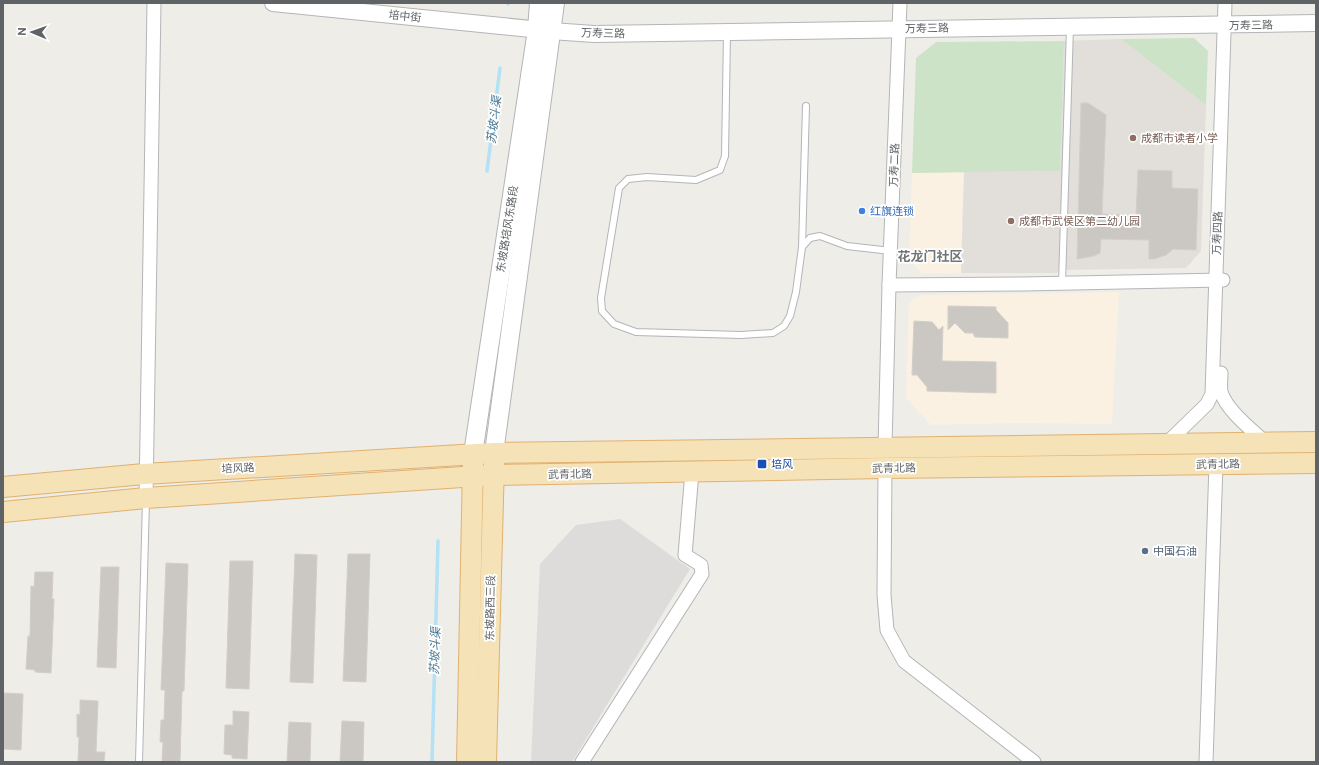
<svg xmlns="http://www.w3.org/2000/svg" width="1319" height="765" font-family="'Public Sans','Noto Sans SC',sans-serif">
	<rect width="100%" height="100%" fill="#efede8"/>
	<g fill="#faf1e2">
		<path d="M964 172 961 273 922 274 909 259 912 173Z"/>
		<path d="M1119 292 1112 424 1020 423 931 425 906 398 909 302 922 295Z"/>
	</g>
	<path fill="#dedcda" d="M620 519 690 569 572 762H531L540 564 576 525Z"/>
	<path fill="#e2ded9" d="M1121 39 1206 105 1201 251 1186 268 1058 270 1057 273H961L964 172 1060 171 1064 41Z"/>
	<g fill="#cce3c8">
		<path d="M1194 38 1208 51 1206 105 1121 39Z"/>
		<path d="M1064 41 1060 171 912 173 916 58 936 42Z"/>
	</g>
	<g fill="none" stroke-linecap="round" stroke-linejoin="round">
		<g stroke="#b3e1f5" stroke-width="3.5">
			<path d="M508 4V3"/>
			<path d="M487 171 500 68"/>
			<path d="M432 762 438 541"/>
		</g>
	</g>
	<g fill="#cbc8c4" stroke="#d3cec7">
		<path d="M1081 103H1088L1106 115 1102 214 1136 215 1138 170 1172 171V188L1198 189 1196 250 1173 249 1166 255 1154 259H1149V240L1101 239 1100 253 1094 256 1077 259Z"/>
		<path d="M948 306 996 307V310L1008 323V338L975 337 973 333H965L955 323 948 330Z"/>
		<path d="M914 321 932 322 939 330 943 326 942 361 996 362V393L927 391V387L917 375H912Z"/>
		<path d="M295 554 317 555 313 683 290 682Z"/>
		<path d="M348 554H370L366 682 343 681Z"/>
		<path d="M230 561H253L249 689 226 688Z"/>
		<path d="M166 563 188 564 184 691H182L180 762H162L163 742H160L161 720H164L165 690H161Z"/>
		<path d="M101 567H119L116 668 97 667Z"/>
		<path d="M35 572H53L52 599H54L51 673 35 672V670L26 669 28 636H30L31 586 34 587Z"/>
		<path d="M3 693 23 694 21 750 3 749Z"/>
		<path d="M80 700 98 701 96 752H105L104 762H78L79 737H77V714L80 715Z"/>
		<path d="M233 711 249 712 247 759 232 758V755L224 754 225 725H233Z"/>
		<path d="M342 721 364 722 363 762H340Z"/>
		<path d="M289 722 311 723 310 762H287Z"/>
	</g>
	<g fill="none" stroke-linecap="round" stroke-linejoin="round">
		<g stroke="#b3b5b8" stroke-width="8">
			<g id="service">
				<path d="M727 33 725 156 720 170 696 180 647 177 628 179 619 188 601 298 602 311 614 324 636 332 741 335 773 333 784 326 790 316 796 292 802 247 810 238 820 236 847 246 891 251"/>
				<path d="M802 247 806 106"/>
				<path d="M1062 283 1070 27"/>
				<path d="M139 762 146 500"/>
			</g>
		</g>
		<g stroke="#b3b5b8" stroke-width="15">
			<g id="minor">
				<path d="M889 285 1023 284 1223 280"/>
				<path d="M1221 373C1221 379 1220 385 1221 392 1227 411 1252 430 1266 443"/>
				<path d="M1166 444 1207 404 1212 394 1225 3"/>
				<path d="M885 447 889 285 900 3"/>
				<path d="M885 468 884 595 887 630 904 661 1034 762"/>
				<path d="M146 498 154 3"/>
				<path d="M582 762 702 574 701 565 685 555 692 472"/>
				<path d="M1206 762 1216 464"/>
			</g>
		</g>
		<g stroke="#b3b5b8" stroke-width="18">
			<path id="tertiary" d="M273 3 551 31 594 34 1316 23"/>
		</g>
		<g stroke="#b2b5b8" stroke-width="20">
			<g id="secondary">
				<path d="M494 453 555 3"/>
				<path d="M473 454 537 30 539 3"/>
			</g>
		</g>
		<g stroke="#e0b170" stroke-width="22">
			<g id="primary">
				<path d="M3 487 144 474 494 453 1316 442"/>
				<path d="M3 512 146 498 493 475 885 468 1316 463"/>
				<path d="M467 762 473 464"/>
				<path d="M486 762 494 462"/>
			</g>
		</g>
		<use href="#service" stroke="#fff" stroke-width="6"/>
		<use href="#minor" stroke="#fff" stroke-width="13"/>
		<use href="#tertiary" stroke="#fff" stroke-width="16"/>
		<use href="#secondary" stroke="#fff" stroke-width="18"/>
		<use href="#primary" stroke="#f5e2b7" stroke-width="20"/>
	</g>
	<g fill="#8d6e63" stroke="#fff" stroke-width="1.5">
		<circle cx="1133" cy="138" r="4"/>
		<circle cx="1011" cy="221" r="4"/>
	</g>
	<circle fill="#3f7fe0" stroke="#fff" stroke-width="1.5" cx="862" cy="211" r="4"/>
	<rect fill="#1a4fb4" stroke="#fff" stroke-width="1.5" x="757" y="459" width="10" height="10" rx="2"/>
	<circle fill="#5c6f8a" stroke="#fff" stroke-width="1.5" cx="1145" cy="551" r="4"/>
	<g text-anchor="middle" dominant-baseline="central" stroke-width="3.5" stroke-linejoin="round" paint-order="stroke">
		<g font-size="11" fill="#5f6366" stroke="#fff">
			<text transform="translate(405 16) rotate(6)">培中街</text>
			<text transform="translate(1251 25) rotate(-1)">万寿三路</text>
			<text transform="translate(927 28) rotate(-1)">万寿三路</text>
			<text transform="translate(603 33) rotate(1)">万寿三路</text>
			<text transform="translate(894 165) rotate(-88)">万寿二路</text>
			<text transform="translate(507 229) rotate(-81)">东坡路培风东路段</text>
			<text transform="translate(1217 233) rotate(-88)">万寿四路</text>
			<text transform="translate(1218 464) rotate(-1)">武青北路</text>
			<text transform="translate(238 468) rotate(-3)">培风路</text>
			<text transform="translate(894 468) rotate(-1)">武青北路</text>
			<text transform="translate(570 474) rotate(-1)">武青北路</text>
			<text transform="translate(490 608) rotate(-89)">东坡路西三段</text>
		</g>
		<g font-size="11" fill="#785e54" stroke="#fff" text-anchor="start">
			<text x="1141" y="138">成都市读者小学</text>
			<text x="1019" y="221">成都市武侯区第二幼儿园</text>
		</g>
		<g font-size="11" fill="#366cbe" stroke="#fff" text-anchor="start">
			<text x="870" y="211">红旗连锁</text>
		</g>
		<g font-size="11" fill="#164399" stroke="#fff" text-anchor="start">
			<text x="771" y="464">培风</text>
		</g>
		<g font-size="11" fill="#4e5e75" stroke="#fff" text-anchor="start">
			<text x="1153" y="551">中国石油</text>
		</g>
		<g font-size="12" font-style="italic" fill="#497995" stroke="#fff">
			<text transform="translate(494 120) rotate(-83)">苏坡斗渠</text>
			<text transform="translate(435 651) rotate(-88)">苏坡斗渠</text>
		</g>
		<g font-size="13" font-weight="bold" fill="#707578" stroke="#fff">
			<text x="930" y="256">花龙门社区</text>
		</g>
	</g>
	<rect width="1319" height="765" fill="none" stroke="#5f6366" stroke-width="8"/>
	<g transform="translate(32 32) rotate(272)" stroke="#ffffff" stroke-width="3" paint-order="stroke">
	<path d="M0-3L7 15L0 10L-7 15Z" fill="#5f6366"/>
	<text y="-6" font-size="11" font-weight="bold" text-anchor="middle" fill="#5f6366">N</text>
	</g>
</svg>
